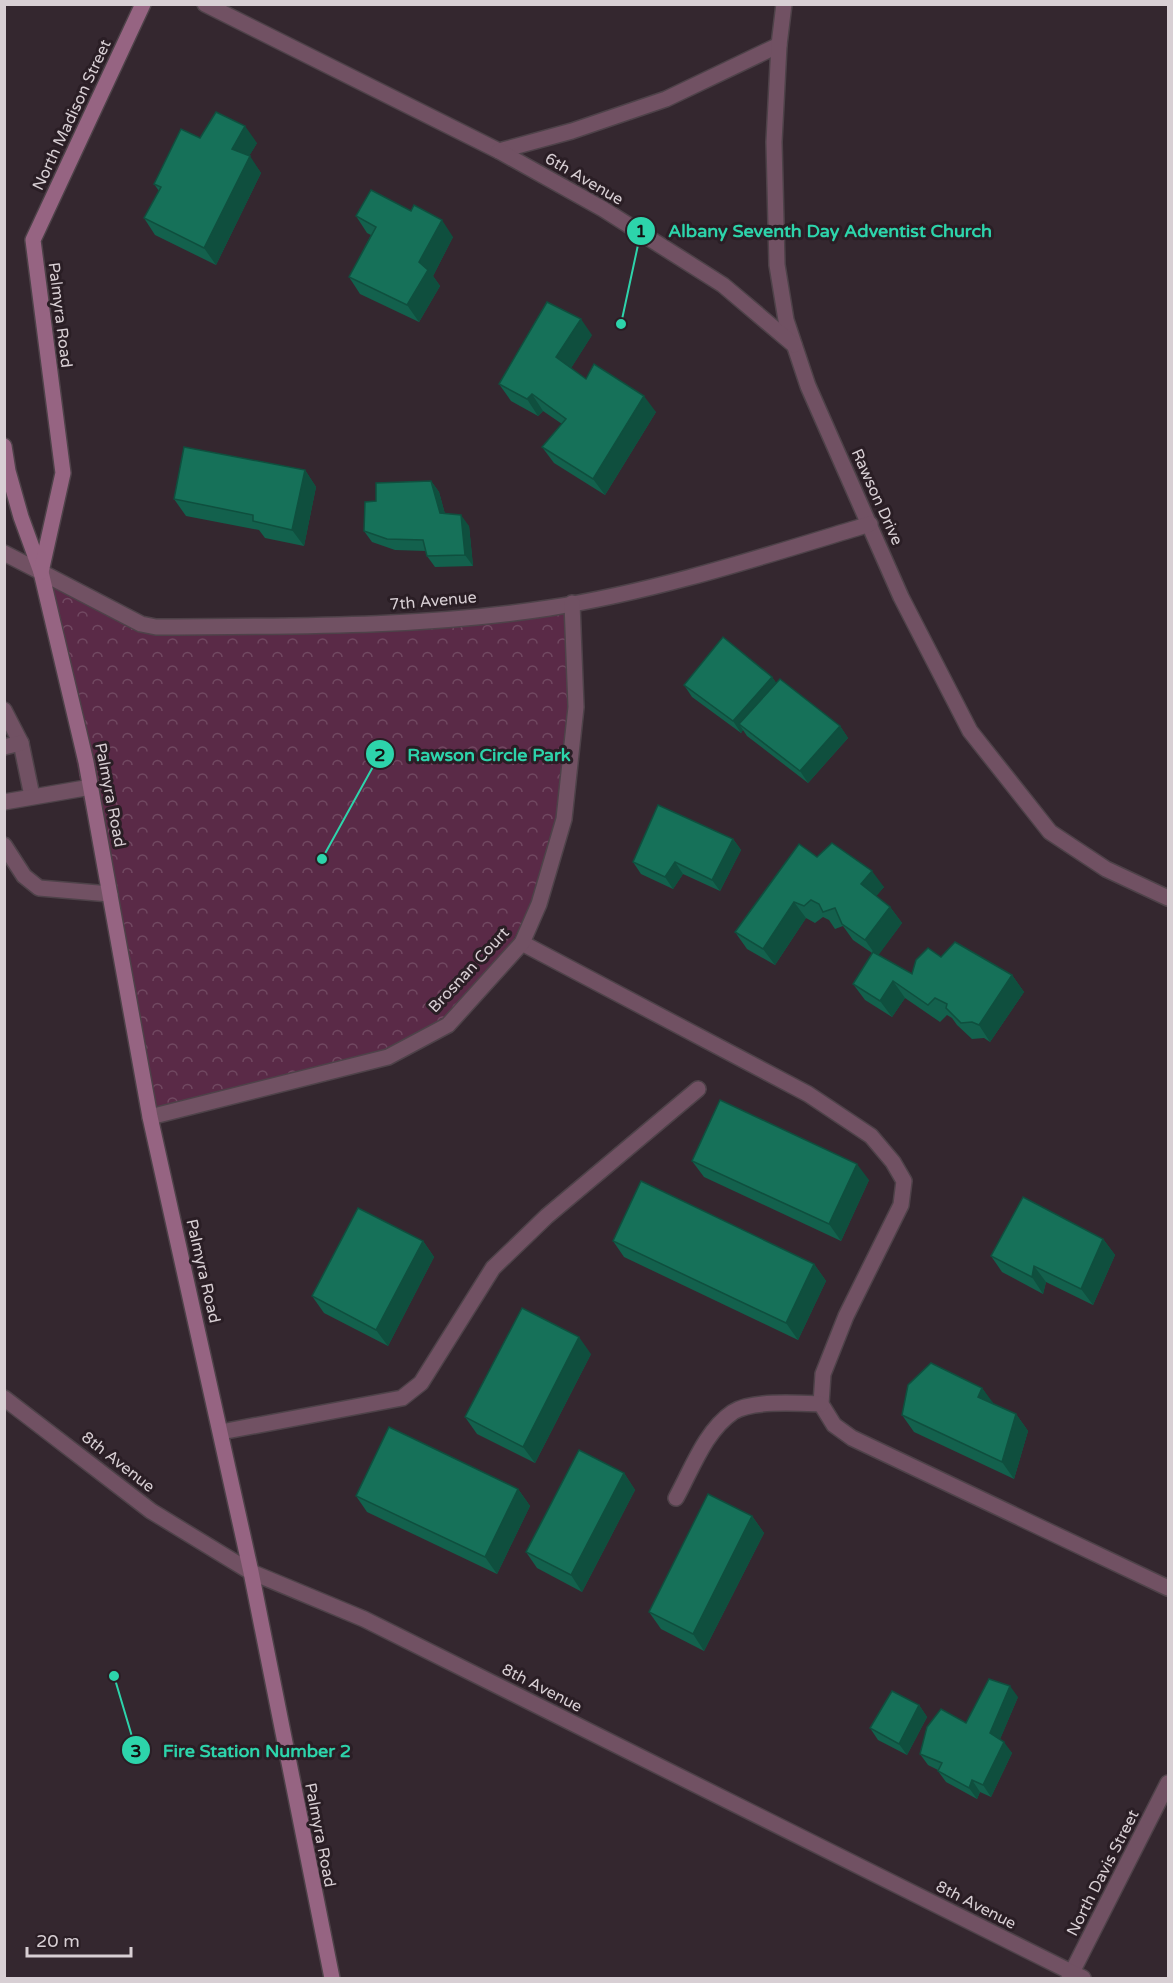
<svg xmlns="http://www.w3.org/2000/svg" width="1173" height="1983" font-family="'Varela Round',sans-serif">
	<defs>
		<pattern id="forest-crowns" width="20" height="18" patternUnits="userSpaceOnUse" patternTransform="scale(1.5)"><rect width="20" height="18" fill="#5a2a47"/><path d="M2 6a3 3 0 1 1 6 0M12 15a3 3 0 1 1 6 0" fill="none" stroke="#714861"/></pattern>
	</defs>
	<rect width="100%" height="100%" fill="#34272f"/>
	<path fill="url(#forest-crowns)" d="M43 581 154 629 569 607 572 705 560 817 533 902 506 954 445 1018 386 1049 153 1112 84 802Z"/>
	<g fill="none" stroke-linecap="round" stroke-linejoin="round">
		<g stroke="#4e4249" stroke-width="18">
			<g id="service">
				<path d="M4 710 21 743 32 796"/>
				<path d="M4 747 21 743"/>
				<path d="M4 802 91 787"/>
				<path d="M4 845 24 876 39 888 110 894"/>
				<path d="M522 943 808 1094 871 1136 893 1162 904 1181 901 1205 846 1316 823 1374 821 1404 834 1425 852 1438 1168 1588"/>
				<path d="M221 1432 402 1398 421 1383 493 1268 547 1216 698 1089"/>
				<path d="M676 1498C692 1469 705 1431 733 1412 752 1400 798 1403 821 1404"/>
			</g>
		</g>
		<g stroke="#4e4249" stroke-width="18">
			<g id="minor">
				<path d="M205 4 499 151 572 131 666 99 779 45"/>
				<path d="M784 4 779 45 774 142 777 265 786 320 808 386 901 597 970 731 1050 832 1106 869 1168 898"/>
				<path d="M499 151 603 209 723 285 794 345"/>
				<path d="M41 572 141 624 156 627C287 626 419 628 549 608 658 591 764 556 870 524"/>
				<path d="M150 1117 388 1057 448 1025 522 943 539 904 564 819 576 707 572 603"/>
				<path d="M4 1398 151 1511 251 1572"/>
				<path d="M1069 1978 1168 1783"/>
			</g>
		</g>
		<g stroke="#4e4249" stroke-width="18">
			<g id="tertiary">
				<path d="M4 553 41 572"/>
				<path d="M251 1572 364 1619 1083 1978"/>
			</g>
		</g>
		<g stroke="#4e4249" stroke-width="18">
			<g id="secondary">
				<path d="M4 446 8 471 21 517 41 572 86 762 150 1117 251 1572 332 1978"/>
				<path d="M41 572 63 473 33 240 143 4"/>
			</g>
		</g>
		<use href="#service" stroke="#715163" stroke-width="15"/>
		<use href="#minor" stroke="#715163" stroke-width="15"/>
		<use href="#tertiary" stroke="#715163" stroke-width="15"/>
		<use href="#secondary" stroke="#966482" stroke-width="15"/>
	</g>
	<g fill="#13614d">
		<path d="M200 138 257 143 249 156 261 173 216 265 155 235 144 218 159 191 154 184Z"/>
		<path d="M356 216 453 237 433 276 440 286 419 322 360 294 349 277 371 235 367 233Z"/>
		<path d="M592 335 571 368 586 379 656 412 605 495 554 463 542 447 562 424 543 411 538 416 511 401 499 384Z"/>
		<path d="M305 470 316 487 304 546 265 538 259 530 186 516 174 499Z"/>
		<path d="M431 481 439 492 445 514 469 526 473 566 435 567 427 556 426 551 395 550 372 542 364 531Z"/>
		<path d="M772 677 776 683 840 726 848 738 808 783 747 736 743 730 741 733 692 697 684 685Z"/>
		<path d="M733 839 741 850 720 891 683 874 673 889 641 874 633 862Z"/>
		<path d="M817 857 884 887 876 896 890 907 902 923 878 955 912 974 941 957 1012 975 1024 992 990 1042 984 1038 972 1039 957 1025 952 1018 947 1015 940 1022 905 998 892 1017 865 1000 853 984 872 953 853 940 843 926 835 929 829 920 823 917 815 923 806 918 775 965 747 949 735 932Z"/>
		<path d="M692 1161 869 1180 841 1241 704 1177Z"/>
		<path d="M1103 1239 1115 1255 1093 1305 1046 1282 1043 1294 1002 1272 991 1256Z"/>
		<path d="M423 1241 434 1257 388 1346 324 1313 312 1296Z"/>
		<path d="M613 1241 814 1264 826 1281 798 1340 624 1257Z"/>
		<path d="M591 1354 535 1463 477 1434 465 1417Z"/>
		<path d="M982 1388 993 1404 1016 1414 1028 1431 1014 1479 914 1432 902 1415Z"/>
		<path d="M624 1473 635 1490 582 1592 537 1568 526 1552Z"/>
		<path d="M518 1489 530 1506 497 1574 367 1512 356 1496Z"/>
		<path d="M752 1516 764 1533 704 1651 661 1629 649 1612Z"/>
		<path d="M1018 1697 1000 1739 1012 1753 991 1797 980 1792 977 1799 946 1782 938 1771V1770L928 1765 920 1754Z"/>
		<path d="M919 1705 927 1717 907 1755 878 1740 870 1728Z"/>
	</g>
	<g fill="#0f4f3e">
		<path d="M245 126 257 143 243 166 232 149Z"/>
		<path d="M250 156 261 173 216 265 204 248Z"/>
		<path d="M442 220 453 237 433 276 440 286 419 322 407 305 419 262Z"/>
		<path d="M581 319 592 335 568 373 556 357Z"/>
		<path d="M532 394 543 411 538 416 527 399Z"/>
		<path d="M644 396 656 412 605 495 593 479Z"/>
		<path d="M305 470 316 487 304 546 292 530Z"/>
		<path d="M431 481 439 492 448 525 440 513Z"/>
		<path d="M461 515 469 526 473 566 465 555Z"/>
		<path d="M772 677 780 688 739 724 743 730 741 733 733 721Z"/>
		<path d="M840 726 848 738 808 783 800 771Z"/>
		<path d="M733 839 741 850 720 891 712 880Z"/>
		<path d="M675 862 683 874 673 889 665 877Z"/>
		<path d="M872 871 884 887 873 900 861 884Z"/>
		<path d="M794 902 806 918 775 965 763 949Z"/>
		<path d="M890 907 902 923 877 957 865 940Z"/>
		<path d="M1012 975 1024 992 990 1042 979 1025Z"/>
		<path d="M893 981 905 998 892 1017 880 1001Z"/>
		<path d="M857 1164 869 1180 841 1241 829 1224Z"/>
		<path d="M1103 1239 1115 1255 1093 1305 1081 1289Z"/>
		<path d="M423 1241 434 1257 388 1346 376 1330Z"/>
		<path d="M814 1264 826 1281 798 1340 786 1323Z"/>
		<path d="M1034 1266 1046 1282 1043 1294 1032 1277Z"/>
		<path d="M579 1337 591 1354 535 1463 523 1447Z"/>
		<path d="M982 1388 994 1404 978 1397Z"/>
		<path d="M1016 1414 1028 1431 1014 1479 1002 1462Z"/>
		<path d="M624 1473 635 1490 582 1592 571 1575Z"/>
		<path d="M518 1489 530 1506 497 1574 485 1557Z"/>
		<path d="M752 1516 764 1533 704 1651 693 1634Z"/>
		<path d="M1010 1686 1018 1697 998 1744 990 1733Z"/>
		<path d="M919 1705 927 1717 907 1755 899 1744Z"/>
		<path d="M1004 1742 1012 1753 991 1797 983 1785Z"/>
		<path d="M972 1780 980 1792 977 1799 969 1788Z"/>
	</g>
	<g fill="#167159" stroke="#0f4f3e" stroke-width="1.5">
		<path d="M216 112 245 126 232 149 250 156 204 248 144 218 161 187 154 184 181 129 200 138Z"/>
		<path d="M371 190 411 211 414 205 442 220 419 262 428 270 407 305 349 277 376 227 356 216Z"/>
		<path d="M547 302 581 319 556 357 586 379 594 364 644 396 593 479 542 447 566 419 532 394 527 399 499 384Z"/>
		<path d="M184 447 305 470 292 530 253 521V515L174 499Z"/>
		<path d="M431 481 440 513 461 515 465 555 427 556 423 540 387 539 364 531 365 502 376 501V483Z"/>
		<path d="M723 637 772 677 733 721 684 685Z"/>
		<path d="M780 679 840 726 800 771 739 724Z"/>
		<path d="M658 805 733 839 712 880 675 862 665 877 633 862Z"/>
		<path d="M832 843 872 871 861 884 890 907 865 940 842 924 835 908 823 912 819 904 811 900 804 906 794 902 763 949 735 932 799 844 817 857Z"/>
		<path d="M955 942 1012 975 979 1025 972 1022 961 1023 946 1008 947 1004 935 998 928 1005 893 981 880 1001 853 984 873 952 912 974 916 960 928 948 941 957Z"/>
		<path d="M720 1100 857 1164 829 1224 692 1161Z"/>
		<path d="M641 1181 814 1264 786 1323 613 1241Z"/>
		<path d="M1023 1197 1103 1239 1081 1289 1034 1266 1032 1277 991 1256Z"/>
		<path d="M358 1208 423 1241 376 1330 312 1296Z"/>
		<path d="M522 1308 579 1337 523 1447 465 1417Z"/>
		<path d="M931 1363 982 1388 978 1397 1016 1414 1002 1462 902 1415 908 1385Z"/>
		<path d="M389 1427 518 1489 485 1557 356 1496Z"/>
		<path d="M579 1450 624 1473 571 1575 526 1552Z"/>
		<path d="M708 1494 752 1516 693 1634 649 1612Z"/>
		<path d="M989 1679 1010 1686 990 1733 1004 1742 983 1785 972 1780 969 1788 938 1771 942 1763 920 1754 927 1727 941 1709 966 1723Z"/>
		<path d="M892 1691 919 1705 899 1744 870 1728Z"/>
	</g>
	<g text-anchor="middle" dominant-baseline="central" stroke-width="6" stroke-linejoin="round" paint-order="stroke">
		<g font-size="16" fill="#d8cfd4" stroke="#2a1e25">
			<text transform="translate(72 115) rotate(-65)">North Madison Street</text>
			<text transform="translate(584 179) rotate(30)">6th Avenue</text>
			<text transform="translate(60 315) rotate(83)">Palmyra Road</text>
			<text transform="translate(877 497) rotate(66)">Rawson Drive</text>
			<text transform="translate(433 601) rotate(-5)">7th Avenue</text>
			<text transform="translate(110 795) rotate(79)">Palmyra Road</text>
			<text transform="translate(469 970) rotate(-47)">Brosnan Court</text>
			<text transform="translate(203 1271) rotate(77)">Palmyra Road</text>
			<text transform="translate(118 1462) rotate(38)">8th Avenue</text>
			<text transform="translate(542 1688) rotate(27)">8th Avenue</text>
			<text transform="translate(320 1835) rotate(79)">Palmyra Road</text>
			<text transform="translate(1103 1873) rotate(-63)">North Davis Street</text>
			<text transform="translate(976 1905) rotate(27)">8th Avenue</text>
		</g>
	</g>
	<path fill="none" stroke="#2dd4ab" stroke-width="2" d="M621 324L641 231M322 859L380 754M114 1676L136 1750"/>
	<g fill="#2dd4ab" stroke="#2a1e25" stroke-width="2">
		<circle cx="621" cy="324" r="6"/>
		<circle cx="322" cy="859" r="6"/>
		<circle cx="114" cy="1676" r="6"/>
		<circle cx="641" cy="231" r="15"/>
		<circle cx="380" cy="754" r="15"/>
		<circle cx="136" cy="1750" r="15"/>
	</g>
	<g font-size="18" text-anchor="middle" font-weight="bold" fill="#111">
		<text x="641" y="237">1</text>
		<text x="380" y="761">2</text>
		<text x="136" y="1757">3</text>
	</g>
	<g font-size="18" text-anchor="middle" font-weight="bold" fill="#2dd4ab" stroke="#2a1e25" stroke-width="6" stroke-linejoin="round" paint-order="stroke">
		<text x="830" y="237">Albany Seventh Day Adventist Church</text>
		<text x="489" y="761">Rawson Circle Park</text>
		<text x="257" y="1757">Fire Station Number 2</text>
	</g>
	<rect width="1173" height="1983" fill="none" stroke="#d8cfd4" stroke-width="12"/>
	<path d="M27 1947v9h104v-9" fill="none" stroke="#d8cfd4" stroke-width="3"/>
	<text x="36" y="1947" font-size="18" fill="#d8cfd4" stroke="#2a1e25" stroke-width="4.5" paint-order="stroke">20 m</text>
</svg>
